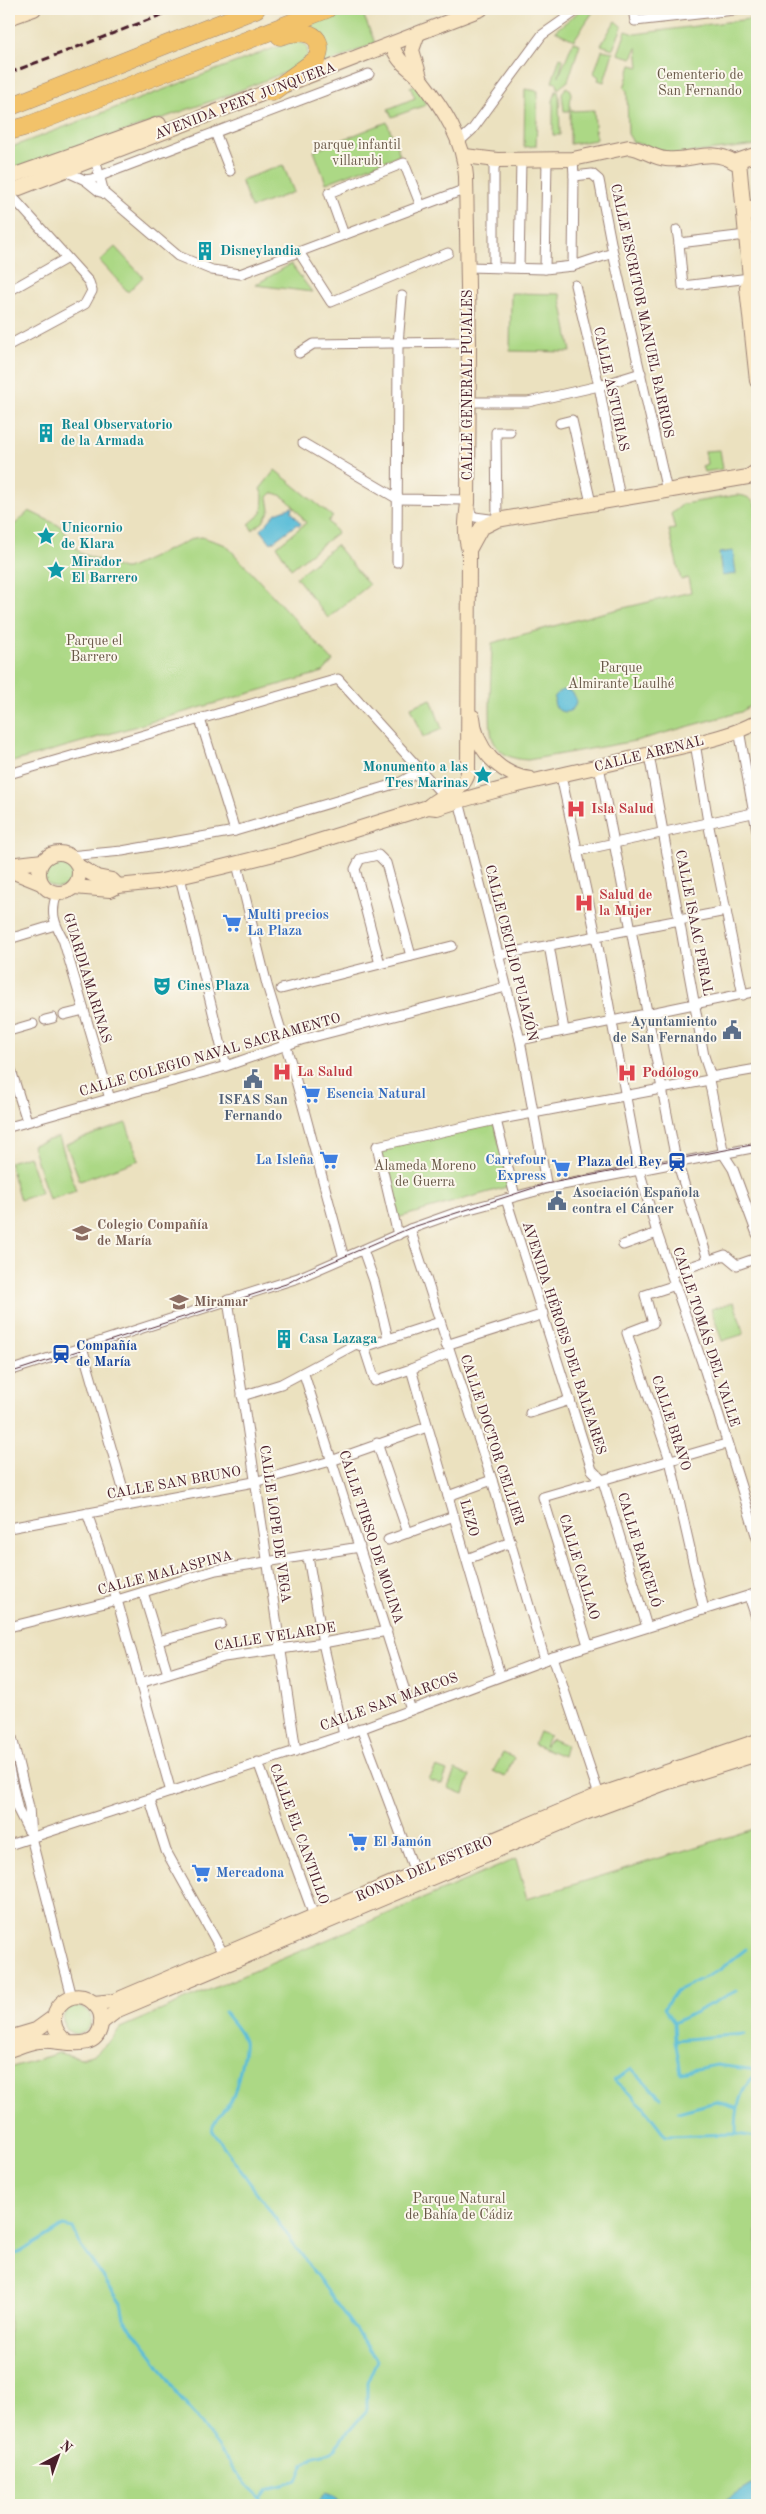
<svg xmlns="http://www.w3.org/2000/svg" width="766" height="2514" font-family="'Old Standard TT',serif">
	<rect width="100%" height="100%" fill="#fbf7ec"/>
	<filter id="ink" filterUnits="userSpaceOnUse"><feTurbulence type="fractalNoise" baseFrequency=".02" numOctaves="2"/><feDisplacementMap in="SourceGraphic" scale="10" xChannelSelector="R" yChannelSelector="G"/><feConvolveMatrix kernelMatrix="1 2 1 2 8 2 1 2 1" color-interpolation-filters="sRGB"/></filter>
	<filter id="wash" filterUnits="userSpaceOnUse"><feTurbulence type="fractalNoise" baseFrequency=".0096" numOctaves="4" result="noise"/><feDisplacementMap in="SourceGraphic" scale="20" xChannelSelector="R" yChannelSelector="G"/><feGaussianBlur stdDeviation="1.12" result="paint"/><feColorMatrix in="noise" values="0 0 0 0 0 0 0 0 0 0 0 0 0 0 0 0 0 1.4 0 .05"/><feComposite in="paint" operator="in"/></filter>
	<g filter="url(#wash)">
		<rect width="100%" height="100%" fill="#ebe1bf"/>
		<g fill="#acd885" stroke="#7b7c58">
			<path d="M351 9H361L375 43 312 70 319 33 310 25Z"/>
			<path d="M582 9H595L574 40 555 31Z"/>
			<path d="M757 18V145L673 155 633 142 628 134 627 91 624 88 631 65 639 67 637 47 632 58 618 54 626 31 635 34Z"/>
			<path d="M615 21 622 27 613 49 601 45Z"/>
			<path d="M290 42 303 43 307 46 308 55 296 68 223 97 9 172V148Z"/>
			<path d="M573 42 580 44 568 81 558 89 557 83 552 82 560 57 563 59 559 76Z"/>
			<path d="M602 50 613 52 604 82 598 80 599 77 594 73Z"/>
			<path d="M419 83 426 98 423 99 426 105 392 117 388 109 415 98 410 87Z"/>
			<path d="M566 87 571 90 570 111 594 110 596 140 570 144V111H564L562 94Z"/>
			<path d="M525 89 538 91 536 146 524 147Z"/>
			<path d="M556 91H558L559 96 560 135H553V101Z"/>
			<path d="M387 122 400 155 326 183 314 151Z"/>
			<path d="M283 165 294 192 251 208 241 180Z"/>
			<path d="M115 247 143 277 128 292 100 261Z"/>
			<path d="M291 264 312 292 255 285Z"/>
			<path d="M511 293 560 294 571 352 510 351Z"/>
			<path d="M720 450 723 469 704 472 702 466 707 464 705 451Z"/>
			<path d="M275 470 333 517 328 521 337 533 291 569 277 546 306 523C299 513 286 493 272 493L268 497 270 510 263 522 252 530 249 524 262 513 263 496 260 489Z"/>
			<path d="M737 495C748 496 753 499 757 509V701L741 712 635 741 528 760C512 759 500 755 493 740 487 728 492 660 492 643L594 615 691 592 688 578 681 580 669 530 675 529 671 514 683 504Z"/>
			<path d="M29 511 60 526 80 553 123 569H127L194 538 202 537 226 545 333 661 323 672 9 763V530Z"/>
			<path d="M336 545 369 585 328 618 296 577Z"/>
			<path d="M431 699 442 729 423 737 411 707Z"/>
			<circle cx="58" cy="873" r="15"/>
			<path d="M126 1123 139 1160 80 1181 66 1144Z"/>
			<path d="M494 1123 510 1186 397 1218 380 1148Z"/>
			<path d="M59 1137 76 1191 49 1200 32 1145Z"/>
			<path d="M29 1156 41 1193 20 1200 9 1162Z"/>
			<path d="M734 1302 744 1334 722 1341 711 1309Z"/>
			<path d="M539 1732 549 1736 545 1746 552 1739 566 1745 563 1756 534 1744Z"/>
			<path d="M503 1753 514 1758 505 1777 493 1771Z"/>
			<path d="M436 1767 447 1771 442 1784 429 1780Z"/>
			<path d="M455 1770 470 1776 464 1794 448 1788Z"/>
			<path d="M757 1828V2505H9V2068L59 2053 81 2058 95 2054 112 2039 120 2028 516 1859 527 1899Z"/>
			<circle cx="77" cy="2020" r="14"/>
		</g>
		<g fill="#5abdd8" stroke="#526e82">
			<path d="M292 507 293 509 291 511 301 524 299 526 297 524 271 543 261 530 276 513Z"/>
			<path d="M733 551 736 574 722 576 719 553Z"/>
			<circle cx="565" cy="701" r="11"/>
			<path d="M757 2482V2505H718Z"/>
			<path d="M325 2492 335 2495 341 2505H316Z"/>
		</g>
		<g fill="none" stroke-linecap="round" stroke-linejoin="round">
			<g stroke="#5abdd8" stroke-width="3">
				<path d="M224 2012C230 2020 241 2031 244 2041 246 2047 235 2096 231 2101 223 2112 215 2117 212 2130L377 2360 367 2383V2410L331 2452 315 2456 304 2464 297 2481 268 2489 261 2498 266 2505"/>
				<path d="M674 2023 664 2008 676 1991 718 1971 746 1949"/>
				<path d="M744 2034 675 2040 681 2072 716 2065 757 2070"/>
				<path d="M675 2040 674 2023 736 1991"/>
				<path d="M661 2098 632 2069 614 2080 642 2105 666 2136 736 2134 757 2137"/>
				<path d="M678 2112 716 2102 736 2108"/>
				<path d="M736 2134C736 2112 738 2089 757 2074"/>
				<path d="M9 2255 19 2253 63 2226 73 2228 81 2246 121 2303 124 2319 153 2356 179 2397 196 2416 240 2478 261 2498"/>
			</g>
		</g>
	</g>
	<g filter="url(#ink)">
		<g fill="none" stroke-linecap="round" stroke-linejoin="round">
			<g stroke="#9a8075" stroke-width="11">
				<g id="street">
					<path d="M633 9 635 21 743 9"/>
					<path d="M215 132 230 171"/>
					<path d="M460 141 472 130 542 35 579 9"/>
					<path d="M95 159 104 193"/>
					<path d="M573 159 574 176 592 174 599 180 613 253 667 491"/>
					<path d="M65 171 85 180 100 192 104 193 178 256 212 270 240 274 466 189"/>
					<path d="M85 180 92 179 369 74"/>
					<path d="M9 193 89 282 92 291 85 304 9 345"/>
					<path d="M746 229 757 227"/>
					<path d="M677 230 679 243"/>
					<path d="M344 235 329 193 404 163 421 206"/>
					<path d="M746 235 679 243 683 286 750 278"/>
					<path d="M299 252 331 302 448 253"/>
					<path d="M573 266 574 176"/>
					<path d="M467 267 545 269 573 266 613 253"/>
					<path d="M494 267V168L497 160"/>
					<path d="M519 268 521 160"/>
					<path d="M545 269 547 160"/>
					<path d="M575 285 599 386 620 498"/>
					<path d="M9 291 67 258"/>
					<path d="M299 353 313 344 469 342"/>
					<path d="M469 402H528L599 386 641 373"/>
					<path d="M560 423 572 420 591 503"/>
					<path d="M303 443 398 499 468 500"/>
					<path d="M469 507 471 514 475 517 497 520 496 432H510"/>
					<path d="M397 562 398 344 402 296"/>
					<path d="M200 719 235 831"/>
					<path d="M739 730 757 831"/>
					<path d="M695 743 708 822 743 995"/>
					<path d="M649 755 704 1056 711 1077 709 1080 724 1155 733 1169 757 1234"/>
					<path d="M599 766 675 1155 708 1260"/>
					<path d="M9 774 338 679 444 796"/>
					<path d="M561 776 596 936 640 1173 657 1233 705 1371 757 1538"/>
					<path d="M459 801 520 1040 547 1188"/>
					<path d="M578 851 757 812"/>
					<path d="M69 856 122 851 235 831 401 782 422 770"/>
					<path d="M237 864 267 985 292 1066 344 1258"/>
					<path d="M180 877 226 1066"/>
					<path d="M57 894C50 912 54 923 63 939L110 1099"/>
					<path d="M9 939 55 925"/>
					<path d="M549 945 564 1030"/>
					<path d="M499 955 726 911"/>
					<path d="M380 964 355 869 360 859 378 855 386 863 411 956"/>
					<path d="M281 989 452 946"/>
					<path d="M64 1015 84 1010"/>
					<path d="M45 1020 53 1018"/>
					<path d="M9 1031 33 1024"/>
					<path d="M520 1040 757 991"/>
					<path d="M10 1067 27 1121"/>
					<path d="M711 1077 757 1069"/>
					<path d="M496 1120 515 1196"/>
					<path d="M9 1127 226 1066 301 1040 506 987"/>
					<path d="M506 1199 592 1470 603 1481 647 1627"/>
					<path d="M410 1229 492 1480 545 1660"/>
					<path d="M398 1235 377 1146 496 1120 709 1080"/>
					<path d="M623 1245 657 1233"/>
					<path d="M363 1250 374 1281 388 1338"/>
					<path d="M672 1273 725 1255 737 1265 757 1258"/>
					<path d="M676 1285 645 1295 653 1323 627 1333 670 1460 704 1610"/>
					<path d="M228 1300 296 1751"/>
					<path d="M440 1322 364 1347 375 1381 411 1369 449 1353"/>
					<path d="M446 1345 544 1314"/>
					<path d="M82 1347 128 1506"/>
					<path d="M411 1369 500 1675"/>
					<path d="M9 1371 298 1278 410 1229 455 1213 547 1188 757 1147"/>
					<path d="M304 1374 411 1710"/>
					<path d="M242 1396 281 1384 356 1344 364 1347"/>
					<path d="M530 1413 570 1400"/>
					<path d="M377 1443 408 1533"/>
					<path d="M448 1496 492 1480"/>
					<path d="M87 1513 117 1600 171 1792"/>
					<path d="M9 1528 254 1482 331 1461 427 1427"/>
					<path d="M388 1540 454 1516"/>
					<path d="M308 1557 323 1643 344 1735"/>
					<path d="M467 1559 511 1542"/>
					<path d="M143 1592 168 1674"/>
					<path d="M749 1596 757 1620"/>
					<path d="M9 1627 117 1600 216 1570 360 1547"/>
					<path d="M158 1641 221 1624"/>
					<path d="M588 1645 543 1497 726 1444"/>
					<path d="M553 1657 599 1795"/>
					<path d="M140 1683 224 1657 323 1643 387 1631"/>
					<path d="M9 1725 29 1807 31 1837 72 1997"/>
					<path d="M361 1728 415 1872"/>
					<path d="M258 1762 314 1916"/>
					<path d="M9 1769 18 1810 28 1830"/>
					<path d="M150 1800 166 1851 224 1955"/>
					<path d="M9 1845 344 1735 553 1657 757 1593"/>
				</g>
			</g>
			<g stroke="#9a8075" stroke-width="16">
				<g id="secondary">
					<path d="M9 18 34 9"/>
					<path d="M417 36 412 50 420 77"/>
					<path d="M391 45C394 50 397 57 401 61 407 68 415 72 421 80 443 108 464 140 466 176L469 342 468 503C466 519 464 535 469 550L468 773C464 792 439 794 428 807"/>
					<path d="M465 156 497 160 573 159 629 147C642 148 653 158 666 159 691 162 710 147 734 162L757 154"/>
					<path d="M739 161 750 278 747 288 757 381"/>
					<path d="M9 177 159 124"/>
					<path d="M9 192 481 9"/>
					<path d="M744 209 757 207"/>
					<path d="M469 550 481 528 497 520 748 477 757 471"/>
					<path d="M473 717C475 748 499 775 530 779"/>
					<circle cx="59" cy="873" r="20"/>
					<path d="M9 865 43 861"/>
					<path d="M78 866 97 877 112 880 118 886"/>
					<path d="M9 870 41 883"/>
					<path d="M74 887 110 890 118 886 157 882 222 867 290 850 428 807 437 808C512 783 590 770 666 750 696 743 730 737 757 722"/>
					<path d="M94 2003 114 2001 599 1795 757 1741"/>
					<path d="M101 2023 118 2010 585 1813 668 1782 757 1754"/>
					<path d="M9 2038 36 2030 54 2017"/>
					<path d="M9 2050C18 2047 29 2042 39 2041 59 2038 97 2056 101 2024 102 2017 100 2010 96 2006 74 1978 33 2017 67 2042"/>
				</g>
			</g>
			<g stroke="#9a8075" stroke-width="19">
				<g id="highway">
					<path d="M272 92 317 59C327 31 300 29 280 36"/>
					<path d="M9 107 256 9"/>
					<path d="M9 131 27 126 327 9"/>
				</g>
			</g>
			<use href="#street" stroke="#fff" stroke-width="9"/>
			<use href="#secondary" stroke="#fae7c3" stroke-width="14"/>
			<use href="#highway" stroke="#f2c26a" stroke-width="18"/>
			<path stroke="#4a1f2b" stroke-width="1" d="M9 1373 286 1284 304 1274 410 1228 546 1184 757 1144"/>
			<path stroke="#4a1f2b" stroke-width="3" stroke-dasharray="8 4" stroke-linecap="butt" d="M9 73 177 9"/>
		</g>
	</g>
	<defs>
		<g id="building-bare" transform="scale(1.5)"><path d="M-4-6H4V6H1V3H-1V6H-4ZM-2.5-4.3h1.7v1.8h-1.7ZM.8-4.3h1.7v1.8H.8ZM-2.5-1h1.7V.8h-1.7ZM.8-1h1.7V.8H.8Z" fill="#0f9aa8" stroke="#fbf7ec" stroke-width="2.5" paint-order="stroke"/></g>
		<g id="sight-bare" transform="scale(1.5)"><path d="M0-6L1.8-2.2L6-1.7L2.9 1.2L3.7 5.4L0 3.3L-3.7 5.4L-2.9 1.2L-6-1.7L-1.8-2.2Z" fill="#0f9aa8" stroke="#fbf7ec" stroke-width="2.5" paint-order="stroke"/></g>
		<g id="hospital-bare" transform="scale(1.5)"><path d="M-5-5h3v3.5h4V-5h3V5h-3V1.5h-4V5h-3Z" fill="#e0444e" stroke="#fbf7ec" stroke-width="2.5" paint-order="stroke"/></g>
		<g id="supermarket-bare" transform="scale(1.5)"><path d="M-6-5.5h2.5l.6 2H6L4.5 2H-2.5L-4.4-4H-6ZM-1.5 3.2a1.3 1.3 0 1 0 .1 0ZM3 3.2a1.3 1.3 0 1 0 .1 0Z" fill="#3f7fe0" stroke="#fbf7ec" stroke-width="2.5" paint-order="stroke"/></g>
		<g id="theatre-bare" transform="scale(1.5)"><path d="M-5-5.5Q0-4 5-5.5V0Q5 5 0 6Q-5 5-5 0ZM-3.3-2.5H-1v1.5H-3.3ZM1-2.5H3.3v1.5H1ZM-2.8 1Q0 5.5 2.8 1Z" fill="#0f9aa8" stroke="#fbf7ec" stroke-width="2.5" paint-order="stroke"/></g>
		<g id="civic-bare" transform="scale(1.5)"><path d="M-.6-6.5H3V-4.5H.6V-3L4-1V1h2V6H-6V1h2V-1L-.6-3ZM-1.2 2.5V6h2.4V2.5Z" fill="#5c6f8a" stroke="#fbf7ec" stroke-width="2.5" paint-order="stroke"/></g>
		<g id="station-bare" transform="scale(1.5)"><path d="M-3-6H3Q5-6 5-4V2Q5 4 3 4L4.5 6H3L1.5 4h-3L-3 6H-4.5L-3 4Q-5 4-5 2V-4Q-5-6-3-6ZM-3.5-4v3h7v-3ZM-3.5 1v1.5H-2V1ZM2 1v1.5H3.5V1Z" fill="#1a4fb4" stroke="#fbf7ec" stroke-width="2.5" paint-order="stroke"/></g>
		<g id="school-bare" transform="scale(1.5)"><path d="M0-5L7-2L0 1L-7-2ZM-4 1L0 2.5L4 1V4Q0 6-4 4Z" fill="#8d6e63" stroke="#fbf7ec" stroke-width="2.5" paint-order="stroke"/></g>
	</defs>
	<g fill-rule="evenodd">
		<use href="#building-bare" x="205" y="251"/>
		<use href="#building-bare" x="46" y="433"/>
		<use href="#sight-bare" x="46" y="536"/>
		<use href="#sight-bare" x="56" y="570"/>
		<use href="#sight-bare" x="483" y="775"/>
		<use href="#hospital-bare" x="576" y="809"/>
		<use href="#hospital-bare" x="584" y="903"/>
		<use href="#supermarket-bare" x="232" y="923"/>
		<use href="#theatre-bare" x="162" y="986"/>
		<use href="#civic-bare" x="732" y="1030"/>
		<use href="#hospital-bare" x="282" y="1072"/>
		<use href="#hospital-bare" x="627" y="1073"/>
		<use href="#civic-bare" x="253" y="1079"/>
		<use href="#supermarket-bare" x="311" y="1094"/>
		<use href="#supermarket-bare" x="329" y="1160"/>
		<use href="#station-bare" x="677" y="1162"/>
		<use href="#supermarket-bare" x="561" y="1168"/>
		<use href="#civic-bare" x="557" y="1201"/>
		<use href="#school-bare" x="82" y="1233"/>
		<use href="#school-bare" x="179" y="1302"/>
		<use href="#building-bare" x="284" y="1339"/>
		<use href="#station-bare" x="61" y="1354"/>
		<use href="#supermarket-bare" x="358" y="1842"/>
		<use href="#supermarket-bare" x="201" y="1873"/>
	</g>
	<g text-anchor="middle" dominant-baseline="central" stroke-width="4" stroke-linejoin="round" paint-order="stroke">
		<g font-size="14" fill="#675646" stroke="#fbf7ec">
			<text x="700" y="75">Cementerio de<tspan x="700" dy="16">San Fernando</tspan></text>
			<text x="357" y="145">parque infantil<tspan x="357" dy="16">villarubi</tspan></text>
			<text x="94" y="641">Parque el<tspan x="94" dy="16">Barrero</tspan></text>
			<text x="621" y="668">Parque<tspan x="621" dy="16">Almirante Laulhé</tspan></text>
			<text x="425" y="1166">Alameda Moreno<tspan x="425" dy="16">de Guerra</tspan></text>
			<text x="459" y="2199">Parque Natural<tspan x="459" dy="16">de Bahía de Cádiz</tspan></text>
		</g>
		<g font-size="14" fill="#4a1f2b" stroke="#fbf7ec">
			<text transform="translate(245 101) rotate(-21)">AVENIDA PERY JUNQUERA</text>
			<text transform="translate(642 311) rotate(78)">CALLE ESCRITOR MANUEL BARRIOS</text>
			<text transform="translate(468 385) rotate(-90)">CALLE GENERAL PUJALES</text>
			<text transform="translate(611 389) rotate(78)">CALLE ASTURIAS</text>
			<text transform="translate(649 754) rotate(-14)">CALLE ARENAL</text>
			<text transform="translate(694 923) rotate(79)">CALLE ISAAC PERAL</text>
			<text transform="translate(511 953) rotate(76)">CALLE CECILIO PUJAZÓN</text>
			<text transform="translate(87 978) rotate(73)">GUARDIAMARINAS</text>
			<text transform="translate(210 1055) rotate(-16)">CALLE COLEGIO NAVAL SACRAMENTO</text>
			<text transform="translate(706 1337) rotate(72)">CALLE TOMÁS DEL VALLE</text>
			<text transform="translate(564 1338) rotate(72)">AVENIDA HÉROES DEL BALEARES</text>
			<text transform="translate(671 1423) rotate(72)">CALLE BRAVO</text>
			<text transform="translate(492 1440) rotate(72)">CALLE DOCTOR CELLIER</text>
			<text transform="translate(174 1483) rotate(-10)">CALLE SAN BRUNO</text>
			<text transform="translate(469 1518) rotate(74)">LEZO</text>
			<text transform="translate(275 1524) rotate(82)">CALLE LOPE DE VEGA</text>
			<text transform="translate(371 1537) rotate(72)">CALLE TIRSO DE MOLINA</text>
			<text transform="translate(639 1550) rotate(73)">CALLE BARCELÓ</text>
			<text transform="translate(579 1567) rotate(73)">CALLE CALLAO</text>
			<text transform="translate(165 1573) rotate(-15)">CALLE MALASPINA</text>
			<text transform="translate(275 1637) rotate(-9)">CALLE VELARDE</text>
			<text transform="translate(389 1702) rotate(-20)">CALLE SAN MARCOS</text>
			<text transform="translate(299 1834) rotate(70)">CALLE EL CANTILLO</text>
			<text transform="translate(424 1869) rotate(-23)">RONDA DEL ESTERO</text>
		</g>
		<g font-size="14" font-weight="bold" fill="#0d838f" stroke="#fbf7ec" text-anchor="start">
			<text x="220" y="251">Disneylandia</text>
			<text x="61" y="425">Real Observatorio<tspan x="61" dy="16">de la Armada</tspan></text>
			<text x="61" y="528">Unicornio<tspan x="61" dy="16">de Klara</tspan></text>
			<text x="71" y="562">Mirador<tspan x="71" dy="16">El Barrero</tspan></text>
			<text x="468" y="767" text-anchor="end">Monumento a las<tspan x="468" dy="16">Tres Marinas</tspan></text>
			<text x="177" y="986">Cines Plaza</text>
			<text x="299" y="1339">Casa Lazaga</text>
		</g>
		<g font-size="14" font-weight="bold" fill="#be3a42" stroke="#fbf7ec" text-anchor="start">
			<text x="591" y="809">Isla Salud</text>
			<text x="599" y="895">Salud de<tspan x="599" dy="16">la Mujer</tspan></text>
			<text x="297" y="1072">La Salud</text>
			<text x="642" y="1073">Podólogo</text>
		</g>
		<g font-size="14" font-weight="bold" fill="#366cbe" stroke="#fbf7ec" text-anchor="start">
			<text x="247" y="915">Multi precios<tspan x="247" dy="16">La Plaza</tspan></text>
			<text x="326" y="1094">Esencia Natural</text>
			<text x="314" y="1160" text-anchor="end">La Isleña</text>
			<text x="546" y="1160" text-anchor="end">Carrefour<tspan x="546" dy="16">Express</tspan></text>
			<text x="373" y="1842">El Jamón</text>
			<text x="216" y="1873">Mercadona</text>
		</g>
		<g font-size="14" font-weight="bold" fill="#4e5e75" stroke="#fbf7ec" text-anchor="end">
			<text x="717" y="1022">Ayuntamiento<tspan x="717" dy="16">de San Fernando</tspan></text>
			<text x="253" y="1100" text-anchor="middle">ISFAS San<tspan x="253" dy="16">Fernando</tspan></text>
			<text x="572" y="1193" text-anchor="start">Asociación Española<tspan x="572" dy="16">contra el Cáncer</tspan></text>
		</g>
		<g font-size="14" font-weight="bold" fill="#164399" stroke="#fbf7ec" text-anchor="end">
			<text x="662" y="1162">Plaza del Rey</text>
			<text x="76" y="1346" text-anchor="start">Compañía<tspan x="76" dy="16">de María</tspan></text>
		</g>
		<g font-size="14" font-weight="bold" fill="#785e54" stroke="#fbf7ec" text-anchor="start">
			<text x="97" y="1225">Colegio Compañía<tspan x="97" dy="16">de María</tspan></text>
			<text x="194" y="1302">Miramar</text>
		</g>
	</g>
	<rect width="766" height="2514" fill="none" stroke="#fbf7ec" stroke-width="30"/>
	<g transform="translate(58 2456) rotate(41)" stroke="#fbf7ec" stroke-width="4" paint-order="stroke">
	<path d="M0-4L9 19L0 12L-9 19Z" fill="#4a1f2b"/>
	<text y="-8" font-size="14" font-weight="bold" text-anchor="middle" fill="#4a1f2b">N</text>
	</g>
</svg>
